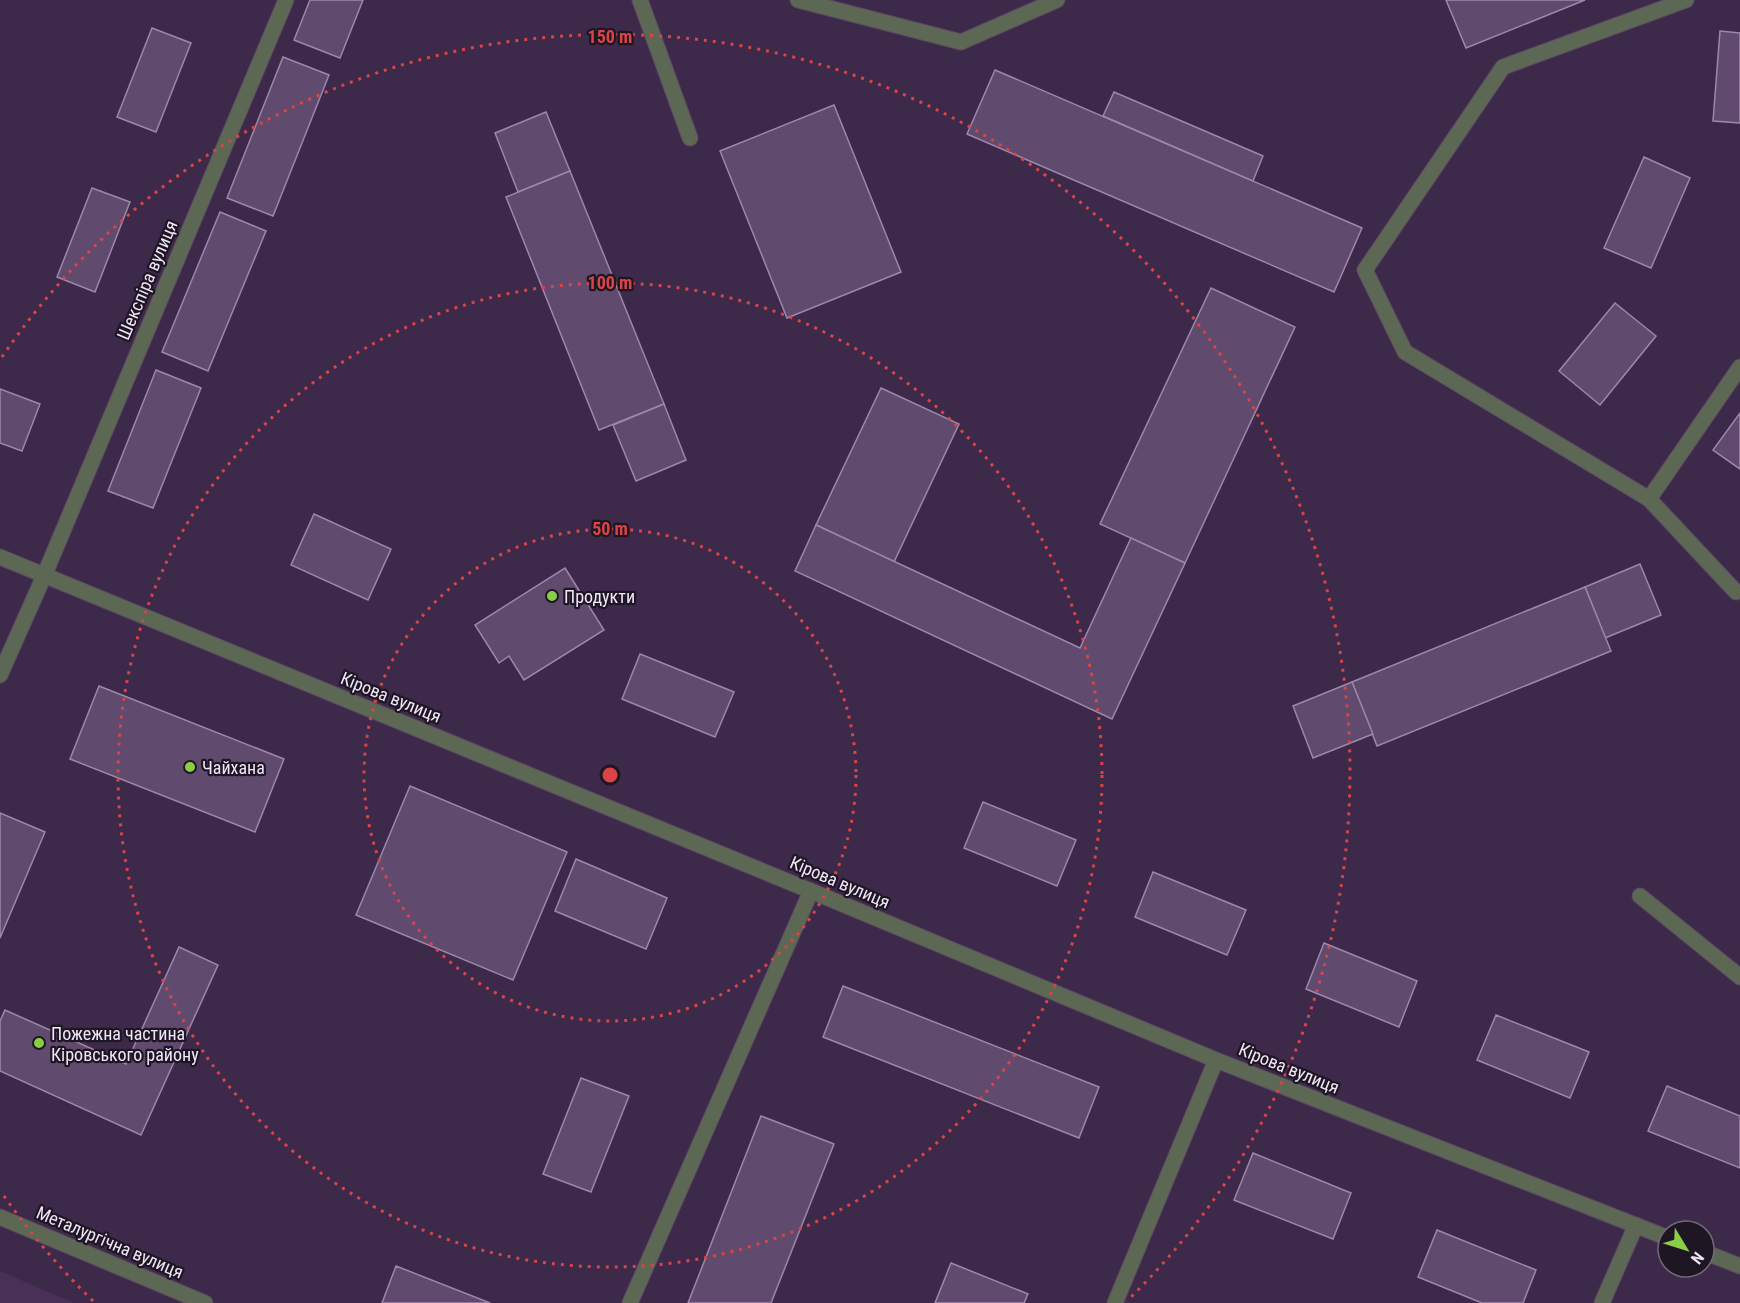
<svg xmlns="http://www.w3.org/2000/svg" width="1740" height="1303" font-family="'Roboto Condensed',sans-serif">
	<rect width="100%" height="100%" fill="#3d2949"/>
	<path fill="#483056" d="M0 1271 74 1303H0Z"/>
	<g fill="#604a6d" stroke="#9e87ad" stroke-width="1.5">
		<path d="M310 0H363L340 58 294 40Z"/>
		<path d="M1446 0H1585L1466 48Z"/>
		<path d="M152 28 191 43 156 132 117 117Z"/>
		<path d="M1720 31 1740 33V123L1713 121Z"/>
		<path d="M283 57 329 75 273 216 227 198Z"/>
		<path d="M995 70 1362 228 1334 292 967 134Z"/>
		<path d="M1114 92 1263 156 1253 181 1103 116Z"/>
		<path d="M834 105 901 272 787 318 720 151Z"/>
		<path d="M546 112 570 171 518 192 495 133Z"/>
		<path d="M1644 157 1690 178 1651 268 1604 248Z"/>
		<path d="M570 171 664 404 599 430 506 197Z"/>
		<path d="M92 188 130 202 95 292 57 277Z"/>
		<path d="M220 212 266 231 208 371 162 352Z"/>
		<path d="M1211 288 1295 327 1185 563 1100 524Z"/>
		<path d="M1615 303 1656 336 1600 405 1559 371Z"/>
		<path d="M156 370 201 388 153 508 108 491Z"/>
		<path d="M881 388 959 424 894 562 816 525Z"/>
		<path d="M0 389 40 404 22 451 0 443Z"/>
		<path d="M664 404 686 460 636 481 613 425Z"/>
		<path d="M1740 413V469L1713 450Z"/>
		<path d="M314 514 391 549 368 600 291 565Z"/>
		<path d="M816 525 1080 648 1131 538 1185 563 1112 719 795 571Z"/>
		<path d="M1640 564 1661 615 1605 638 1585 587Z"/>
		<path d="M565 568 604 630 524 680 509 656 499 663 475 625Z"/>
		<path d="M1585 587 1611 651 1377 746 1352 682Z"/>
		<path d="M640 654 734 692 715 737 622 699Z"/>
		<path d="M1352 682 1373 734 1313 758 1293 706Z"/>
		<path d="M99 686 284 759 255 832 70 759Z"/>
		<path d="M410 786 567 852 513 980 356 915Z"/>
		<path d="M983 802 1076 840 1057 886 964 848Z"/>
		<path d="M0 813 45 832 0 938Z"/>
		<path d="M576 859 667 898 646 949 555 911Z"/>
		<path d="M1153 872 1246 910 1227 955 1135 917Z"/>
		<path d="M1324 943 1417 981 1399 1027 1306 989Z"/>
		<path d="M179 947 218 965 141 1135 0 1071V1021L5 1010 126 1064Z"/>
		<path d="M843 986 1099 1087 1079 1138 823 1037Z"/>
		<path d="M1496 1015 1589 1052 1570 1098 1477 1060Z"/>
		<path d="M581 1078 629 1096 591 1192 543 1174Z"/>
		<path d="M1667 1086 1740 1116V1168L1648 1131Z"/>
		<path d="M761 1116 834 1144 771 1303H688Z"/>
		<path d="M1253 1153 1351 1193 1333 1239 1234 1200Z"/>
		<path d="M1437 1230 1536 1270 1523 1303H1482L1418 1277Z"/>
		<path d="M951 1263 1028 1294 1024 1303H935Z"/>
		<path d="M396 1266 490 1303H382Z"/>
	</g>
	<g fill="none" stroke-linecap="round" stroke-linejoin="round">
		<g stroke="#5a4765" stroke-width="17">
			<g id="minor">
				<path d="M640 0 690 138"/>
				<path d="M798 0 961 42 1057 0"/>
				<path d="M1686 0 1503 67 1365 270 1405 352 1649 499 1736 592"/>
				<path d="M1649 499 1740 367"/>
				<path d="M0 557 811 891 1216 1060 1668 1238"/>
				<path d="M0 675 44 576 286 0"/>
				<path d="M1640 896 1740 977"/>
				<path d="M0 1217 205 1303"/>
				<path d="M1704 1252 1740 1266"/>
				<path d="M630 1303 811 891"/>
				<path d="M1115 1303 1216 1060"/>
				<path d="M1602 1303 1636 1225"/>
			</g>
		</g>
		<use href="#minor" stroke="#5c6853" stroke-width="15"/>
	</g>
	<g fill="none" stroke="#da4447" stroke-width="3" stroke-dasharray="3 6">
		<circle cx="610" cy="775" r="246"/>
		<circle cx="610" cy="775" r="492"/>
		<path d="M93 1301A738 738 0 0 1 2 1193M2 357A738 738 0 1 1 1127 1301"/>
	</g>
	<g fill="#8ace47" stroke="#1f1624" stroke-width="2">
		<circle cx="552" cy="596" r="6"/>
		<circle cx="190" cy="767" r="6"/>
		<circle cx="39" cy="1043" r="6"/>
	</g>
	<g text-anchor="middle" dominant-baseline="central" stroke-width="4.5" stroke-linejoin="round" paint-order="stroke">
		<g font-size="18" fill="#f1e5f9" stroke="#1f1624">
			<text transform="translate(147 280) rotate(-67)">Шекспіра вулиця</text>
			<text transform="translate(391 697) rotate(22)">Кірова вулиця</text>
			<text transform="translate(840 882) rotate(23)">Кірова вулиця</text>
			<text transform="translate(1289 1068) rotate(22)">Кірова вулиця</text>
			<text transform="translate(110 1242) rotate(23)">Металургічна вулиця</text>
		</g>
		<g font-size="18" fill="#f1e5f9" stroke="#1f1624" text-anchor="start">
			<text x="564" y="596">Продукти</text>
			<text x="202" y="767">Чайхана</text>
			<text x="51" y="1033">Пожежна частина<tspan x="51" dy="21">Кіровського району</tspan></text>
		</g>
	</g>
	<circle cx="610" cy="775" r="9" fill="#da4447" stroke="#1f1624" stroke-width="3"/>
	<g font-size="18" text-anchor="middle" font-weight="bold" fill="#da4447" stroke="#1f1624" stroke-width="4.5" stroke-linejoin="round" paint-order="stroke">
		<text x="610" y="43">150 m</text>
		<text x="610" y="289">100 m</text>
		<text x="610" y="535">50 m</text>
	</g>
	<g transform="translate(1686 1249) rotate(128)"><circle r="28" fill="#1f1624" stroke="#736979" stroke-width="1.5"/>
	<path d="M0-4.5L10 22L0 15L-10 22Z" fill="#8ace47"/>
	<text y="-9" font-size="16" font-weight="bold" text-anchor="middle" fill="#f1e5f9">N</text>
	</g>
</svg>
